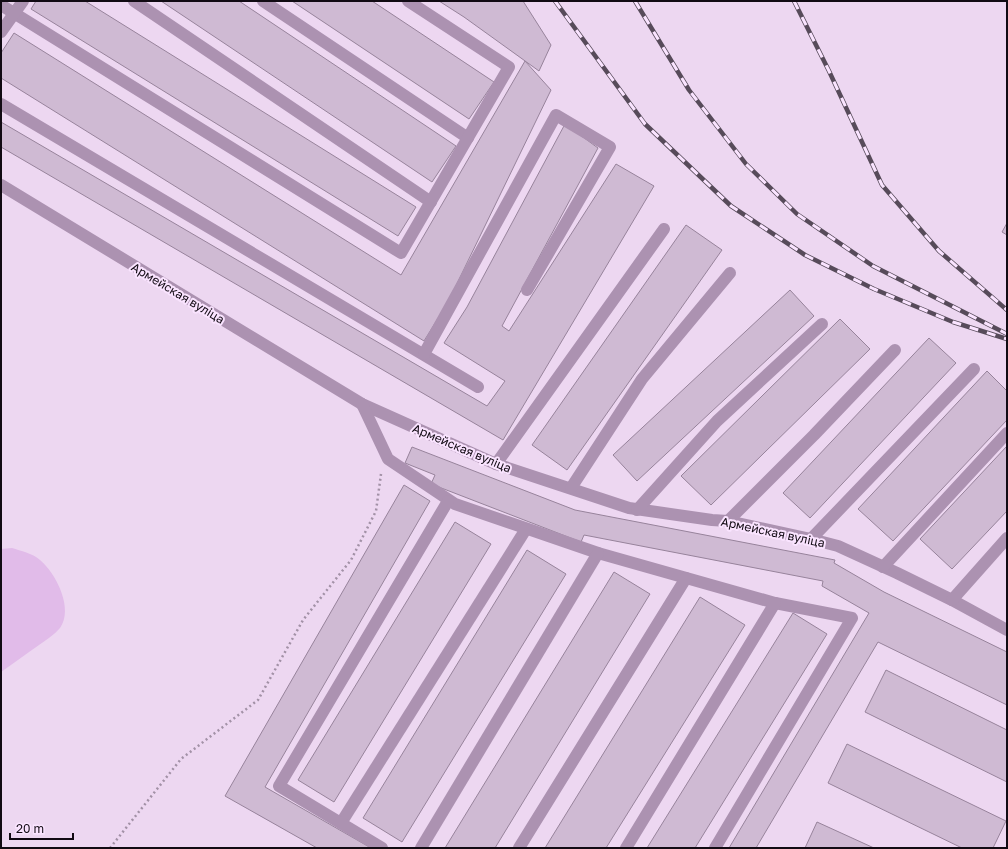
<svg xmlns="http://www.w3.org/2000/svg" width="1008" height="849" font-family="'Golos Text',sans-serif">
	<rect width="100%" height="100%" fill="#edd7f1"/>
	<path fill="#e1bbe9" d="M12 548C21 551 32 553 40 560 56 573 74 609 60 628 54 635 46 640 39 645 26 654 14 663 1 672V549Z"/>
	<g fill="#cfbad3" stroke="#97839b">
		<path d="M36 1H85L416 207 398 236 31 9Z"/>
		<path d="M161 1H239L456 146 432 182Z"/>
		<path d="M292 1H372L494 82 469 119Z"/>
		<path d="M439 1H523L551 45 539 71 464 17Z"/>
		<path d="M14 33 401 275 525 61 551 90 448 302 424 341 1 78V53Z"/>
		<path d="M1 122 487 406 505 381 444 343 467 307 565 124 598 148 502 326 509 331 616 164 654 186 503 440 1 147Z"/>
		<path d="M1007 223V235L1002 232Z"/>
		<path d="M686 225 722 250 567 470 532 445Z"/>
		<path d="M790 290 814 316 637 481 613 455Z"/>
		<path d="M840 319 870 349 711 505 681 476Z"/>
		<path d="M929 338 956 363 810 518 783 493Z"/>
		<path d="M987 371 1007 391V420L893 541 858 509Z"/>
		<path d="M1007 446V511L952 569 920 539Z"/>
		<path d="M412 447 575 510 835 560 834 563 884 592 1007 652V705L878 642 756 848H729L869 613 822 586 823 581 584 535 581 542 431 484 435 475 405 463Z"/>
		<path d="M404 485 430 501 265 787 371 848H317L225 796Z"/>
		<path d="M455 522 491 544 334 802 298 780Z"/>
		<path d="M527 550 566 574 402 842 363 818Z"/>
		<path d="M614 572 650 594 495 848H445Z"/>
		<path d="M700 597 745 625 606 848H545Z"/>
		<path d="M793 613 827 634 695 848H647Z"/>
		<path d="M886 670 1007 730V782L865 712Z"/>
		<path d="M847 744 1006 821 993 848H962L828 783Z"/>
		<path d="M817 822 874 848H805Z"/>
	</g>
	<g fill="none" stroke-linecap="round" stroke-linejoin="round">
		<path stroke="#a291a6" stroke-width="2.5" stroke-dasharray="2 3" stroke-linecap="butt" d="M110 848 181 759 258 700 303 620 351 560 376 511 381 474"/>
		<g stroke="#ac92b1" stroke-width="12">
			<path d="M134 1 431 202"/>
			<path d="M263 1 468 138"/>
			<path d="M1 5 401 253 509 67 408 1"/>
			<path d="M1 32 23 1"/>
			<path d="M1 104 478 387"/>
			<path d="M1 185 362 404 496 464 629 508 712 520 728 521 811 539 838 546 897 573 952 600 1007 630"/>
			<path d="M424 354 556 115 610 147 527 290"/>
			<path d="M362 404 388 459 455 504 598 553 775 603 852 618 715 848"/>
			<path d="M496 464 664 229"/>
			<path d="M571 488 642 379 730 273"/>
			<path d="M637 510 717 421 822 324"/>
			<path d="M728 521 814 435 895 350"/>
			<path d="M811 539 974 369"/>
			<path d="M883 567 1007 433"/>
			<path d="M952 600 1007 538"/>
			<path d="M341 823 526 529"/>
			<path d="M382 848 279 786 448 501"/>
			<path d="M421 848 598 553"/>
			<path d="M519 848 686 578"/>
			<path d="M626 848 775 603"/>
		</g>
		<g stroke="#574b5a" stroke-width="4.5">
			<g id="rail">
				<path d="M555 1 645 124 731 206 805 255 874 289 953 322 1007 339"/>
				<path d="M635 1 689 90 746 164 797 214 873 266 1007 334"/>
				<path d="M794 1 829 71 882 185 939 251 1007 310"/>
			</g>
		</g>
		<use href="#rail" stroke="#fae4ff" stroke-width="3" stroke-dasharray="9" stroke-linecap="butt"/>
	</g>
	<g text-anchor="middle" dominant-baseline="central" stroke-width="4" stroke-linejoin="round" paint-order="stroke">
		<g font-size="12" fill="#110a13" stroke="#fae4ff">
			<text transform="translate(178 293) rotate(31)">Армейская вуліца</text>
			<text transform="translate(462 448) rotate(23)">Армейская вуліца</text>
			<text transform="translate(773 532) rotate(12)">Армейская вуліца</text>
		</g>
	</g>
	<rect width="1008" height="849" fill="none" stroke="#110a13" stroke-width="4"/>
	<path d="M10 833v6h63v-6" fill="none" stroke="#110a13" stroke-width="2"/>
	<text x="16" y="833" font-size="12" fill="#110a13" stroke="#fae4ff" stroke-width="3" paint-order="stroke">20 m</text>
</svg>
